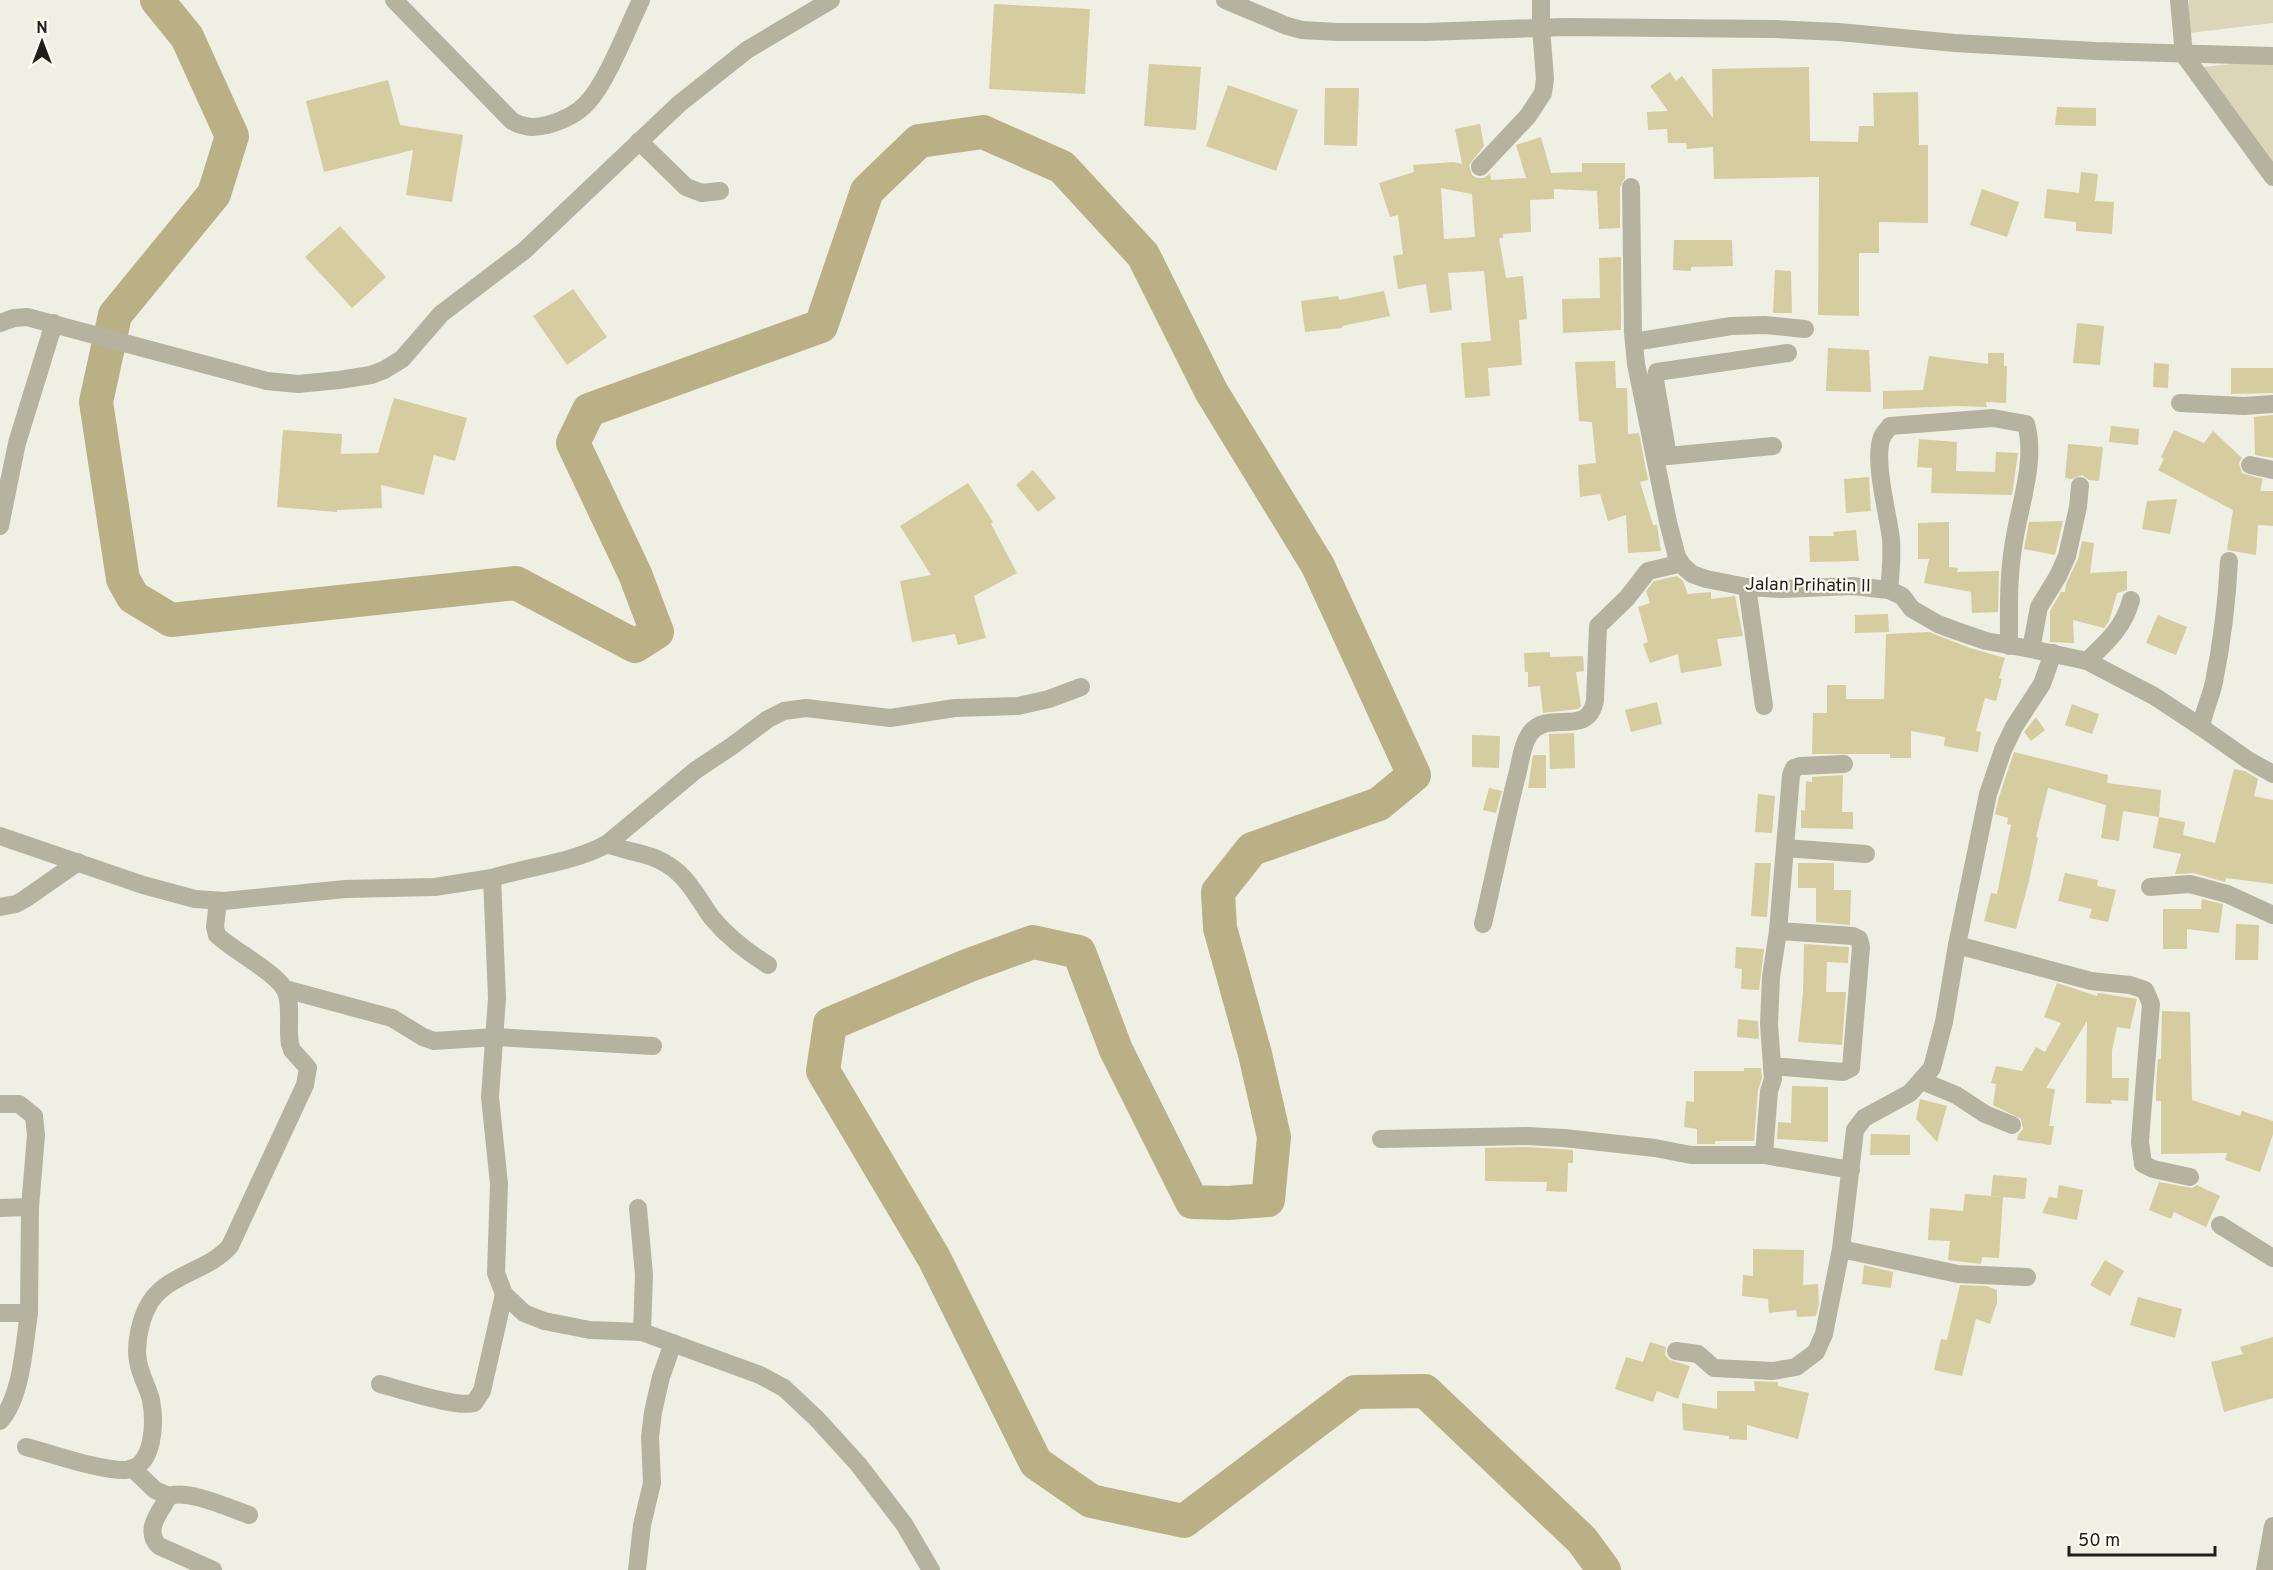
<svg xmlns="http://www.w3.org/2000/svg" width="2273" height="1570" font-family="Overpass,sans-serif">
	<rect width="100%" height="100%" fill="#f0efe4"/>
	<g fill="#dbd5ba">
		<path d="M2189 0H2273V23L2189 33Z"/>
		<path d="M2273 60V164L2202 67Z"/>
	</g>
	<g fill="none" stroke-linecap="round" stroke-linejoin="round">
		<path stroke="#b9b086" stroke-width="34" d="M157 0 187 37 232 136 214 194 115 315 96 402 123 579 133 597 171 620 516 583 635 646 657 632 635 574 573 443 589 410 821 326 867 191 919 141 983 132 1062 167 1143 255 1211 391 1318 566 1414 775 1379 804 1252 849 1218 892 1220 928 1255 1054 1274 1137 1268 1200 1228 1203 1192 1202 1116 1050 1079 952 1033 942 967 966 830 1024 823 1071 934 1258 1036 1463 1091 1501 1184 1521 1355 1392 1425 1391 1582 1540 1604 1570"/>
	</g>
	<g fill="#d5cca0" fill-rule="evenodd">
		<path d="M994 4 1090 9 1085 94 989 89Z"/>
		<path d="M1149 64 1201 67 1196 130 1144 126Z"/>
		<path d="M1809 67 1810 141 1858 142 1859 126H1874L1873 93 1918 92 1919 145H1928V223L1879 222V253H1859V316L1818 315 1819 177 1714 179 1713 147 1687 149 1686 143H1668L1667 129 1648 130 1647 112 1668 111 1650 86 1670 72 1676 81 1682 76 1713 118 1712 69Z"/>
		<path d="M388 80 400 125 463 135 452 202 406 195 413 150 324 172 306 101Z"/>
		<path d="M1228 85 1298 110 1276 171 1206 146Z"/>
		<path d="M1325 88H1359L1357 146 1324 145Z"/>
		<path d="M2057 107 2096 108V126L2055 125Z"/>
		<path d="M1480 124 1484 146 1469 165 1472 175 1477 178H1484L1490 173 1491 180 1526 178 1516 145 1541 137 1551 173 1582 172V163H1625V178L1620 187V228L1599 229 1597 191 1554 189V199L1530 200 1531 232 1503 234V238H1499L1506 278 1523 276 1527 319 1519 320 1522 365 1488 368 1490 396 1465 398 1461 343 1491 341 1484 271 1448 273 1452 310 1430 313 1426 284 1398 289 1393 256 1403 254 1398 215 1390 217 1379 183 1414 172 1413 165 1454 162 1462 164 1455 129ZM1441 188 1472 194 1475 237 1444 239Z"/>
		<path d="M2081 172 2098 174 2095 201 2114 202 2112 234 2076 231V222L2044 218 2047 189 2079 193Z"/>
		<path d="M1982 189 2019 202 2007 237 1970 225Z"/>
		<path d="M340 226 386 277 352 308 305 257Z"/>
		<path d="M1674 240H1732L1733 266 1691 267V271L1673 270Z"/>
		<path d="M1621 257V330L1563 333 1562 299 1600 298 1599 258Z"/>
		<path d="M1775 270 1791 271 1792 313H1773Z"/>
		<path d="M573 289 607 337 567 365 533 316Z"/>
		<path d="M1384 291 1390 316 1342 326V328L1305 332 1301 301 1338 296 1339 300Z"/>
		<path d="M2077 323 2104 326 2100 365 2073 363Z"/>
		<path d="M1828 348 1869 350 1871 392 1826 391Z"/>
		<path d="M1988 353H2004V366H2007L2006 403 1986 402 1987 407 1957 406 1883 409V391L1923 390 1929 356 1988 364Z"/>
		<path d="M1615 361 1616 388H1627L1628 434 1639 433 1648 480 1640 482 1653 525H1657L1661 551 1628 553 1626 515 1608 521 1600 494 1580 497 1578 465 1596 463 1592 422 1579 421 1575 362Z"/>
		<path d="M2154 363 2169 364 2168 388 2153 387Z"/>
		<path d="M2231 368H2273V393L2231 394Z"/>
		<path d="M394 398 467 418 455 461 434 455 424 495 381 485 382 508 337 510V512L277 507 283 430 342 434 341 454 378 453Z"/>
		<path d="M2273 415V458L2255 455 2254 417Z"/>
		<path d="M2111 426 2139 429 2138 445 2109 442Z"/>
		<path d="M2174 430 2204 443 2213 431 2242 458 2239 463 2242 473 2263 479 2260 491H2273V526L2258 525 2256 555 2227 550 2233 510 2158 470 2164 459 2161 457Z"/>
		<path d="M1919 439 1957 442 1956 471 1995 472 1996 452 2018 453 2012 495 1931 493 1932 468 1917 467Z"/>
		<path d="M2068 444 2103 447 2099 481 2089 480 2082 475 2072 479 2065 478Z"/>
		<path d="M1033 470 1056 498 1038 512 1016 485Z"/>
		<path d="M1869 477 1871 511 1846 513 1844 479Z"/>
		<path d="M968 483 993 522 991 524 1017 573 974 596 986 638 958 645 955 634 912 642 900 581 931 575 900 526Z"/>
		<path d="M2177 499 2170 534 2142 529 2147 501Z"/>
		<path d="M2063 521 2055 555 2024 549 2029 522Z"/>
		<path d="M1949 522V567L1958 568 1957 572 1999 571 1998 612 1972 613 1971 592 1924 583 1929 559H1918V523Z"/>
		<path d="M1856 530 1859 561 1810 562 1809 536H1834L1833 532Z"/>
		<path d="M2082 541 2094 543 2090 573 2127 571V590L2117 593 2109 621 2104 628 2073 620 2074 643 2050 642V611L2061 592H2065L2066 584 2078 559Z"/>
		<path d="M1677 576 1683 581 1688 594 1711 592V599L1735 596 1743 636 1717 639 1722 666 1681 673 1678 654 1650 663 1643 644 1648 642 1638 607 1650 603 1646 591 1654 581Z"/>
		<path d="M1888 614 1889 632 1855 633V615Z"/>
		<path d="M2158 615 2187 627 2176 655 2146 643Z"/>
		<path d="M1929 632 1970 648 2005 658 1999 678 2002 679 1996 701 1985 698 1976 731 1981 732 1978 752 1944 746 1945 737 1911 731V758H1890V754H1812L1813 713H1827V685H1846V699H1884L1886 634Z"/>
		<path d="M1550 652V657L1583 656 1584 671 1576 672 1581 706 1578 709 1543 713 1540 686 1528 687V672H1525L1524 653Z"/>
		<path d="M1657 702 1662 724 1631 732 1625 710Z"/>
		<path d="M2072 704 2099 714 2092 734 2065 725Z"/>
		<path d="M2036 717 2045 730 2031 741 2024 732Z"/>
		<path d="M1574 733 1575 768 1550 769 1549 734Z"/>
		<path d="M1472 735 1500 736 1499 768 1472 767Z"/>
		<path d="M2014 752 2108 775 2107 783 2161 790 2159 817 2123 811 2119 841 2101 838 2106 805 2048 788 2036 837 2038 838 2029 881 2016 929 1984 921 1991 893 1997 894 2011 825 2007 824 2008 818 1995 814 1999 797Z"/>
		<path d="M1533 755H1546V788H1528Z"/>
		<path d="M2234 769 2245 771 2258 779 2254 796 2273 800V884L2226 878 2225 882 2193 873 2175 874 2181 854 2153 848 2159 817 2185 822 2183 835 2215 843Z"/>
		<path d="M1843 775 1842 812H1853V829L1801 828V810L1805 811 1806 781 1812 782V777Z"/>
		<path d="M1489 788 1502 791 1496 813 1483 810Z"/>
		<path d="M1758 794 1775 796 1772 833 1755 832Z"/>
		<path d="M1755 863H1771L1767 917 1751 916Z"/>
		<path d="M1798 863H1834V890H1851L1850 925 1816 922V888H1798Z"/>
		<path d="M2065 873 2098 880 2097 886 2116 890 2108 922 2089 918 2092 909 2058 901Z"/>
		<path d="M2202 899 2223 904 2219 933 2187 929V949H2163V909H2201Z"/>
		<path d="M2236 924 2259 925 2258 960H2235Z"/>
		<path d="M1804 944 1849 947 1848 963 1827 962 1826 992H1846L1842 1045 1798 1042 1803 993Z"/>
		<path d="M1736 947 1764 949 1759 990 1741 989 1742 969 1735 968Z"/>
		<path d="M2057 983 2097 996 2098 993 2137 999 2130 1029 2117 1027 2112 1050V1078H2129L2128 1101 2111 1100 2112 1104 2086 1103 2087 1021 2046 1088 2055 1089 2049 1126H2054L2051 1145 2017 1140 2018 1135 2023 1129 2021 1119 1993 1105 1996 1084 1991 1083 1996 1066 2022 1071 2036 1047 2045 1052 2061 1023 2044 1017Z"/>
		<path d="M2162 1011 2190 1012 2192 1100 2240 1116 2242 1111 2273 1121V1134L2260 1172 2225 1160 2227 1153 2161 1154V1101H2156V1085L2158 1059H2161Z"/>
		<path d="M1738 1019 1758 1021 1759 1039 1737 1037Z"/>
		<path d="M1744 1068H1761L1762 1078 1758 1090 1754 1141H1715V1144H1697V1129L1684 1127 1686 1101 1694 1102V1071H1744Z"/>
		<path d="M1792 1086 1828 1087V1142L1777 1139 1778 1122 1791 1123Z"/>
		<path d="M1920 1099 1947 1106 1937 1142 1916 1119Z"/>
		<path d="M1871 1134 1910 1135V1155H1870Z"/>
		<path d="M1527 1147 1573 1150V1163H1568L1567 1192 1546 1191 1547 1182 1485 1181V1148Z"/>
		<path d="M1993 1175 2027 1178 2025 1199 1991 1196Z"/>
		<path d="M2159 1182 2192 1188 2197 1185 2220 1196 2206 1227 2174 1212 2171 1219 2149 1210Z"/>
		<path d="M2059 1185 2083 1190 2077 1220 2042 1213 2049 1197 2057 1198Z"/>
		<path d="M1965 1194 2003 1197 1999 1258 1982 1257 1981 1264 1948 1260 1950 1241 1928 1240 1930 1208 1963 1211Z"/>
		<path d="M1753 1249 1804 1250 1803 1285 1818 1284 1819 1304 1816 1316 1797 1317 1796 1310 1769 1313 1768 1299 1742 1296 1743 1275 1753 1276Z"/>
		<path d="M2105 1260 2124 1271 2110 1296 2090 1285Z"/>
		<path d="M1864 1265 1893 1272 1891 1288 1862 1284Z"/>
		<path d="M1960 1285 1986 1286 1997 1290V1303L1990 1324 1976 1319 1962 1376 1934 1370 1941 1339 1947 1340Z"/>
		<path d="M2138 1297 2182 1309 2175 1338 2130 1325Z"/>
		<path d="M2273 1337V1398L2224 1412 2211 1362 2243 1354 2240 1347Z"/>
		<path d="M1650 1342 1666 1347 1665 1355 1670 1360 1690 1366 1678 1399 1657 1391 1653 1402 1615 1389 1626 1357 1643 1362Z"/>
		<path d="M1754 1381 1778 1382V1386L1809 1393 1798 1439 1747 1425V1440L1729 1439V1436L1683 1430 1682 1403 1717 1409V1391H1755Z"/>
	</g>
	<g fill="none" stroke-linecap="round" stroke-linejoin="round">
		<g stroke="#b6b2a0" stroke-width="18">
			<path d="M394 0 512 121C524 128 534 128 547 125 562 121 577 114 587 103 607 82 628 27 641 0"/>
			<path d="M1225 0 1287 26 1302 30 1338 32H1426L1564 27 1774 29 1839 32 1955 43 2095 51 2273 56"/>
			<path d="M2179 0 2184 55 2273 177"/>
			<path d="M639 141 686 187 702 193 720 191"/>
			<path d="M1480 167 1528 116 1543 93 1545 79 1541 28V0"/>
			<path d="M1631 187 1633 333 1636 364 1668 522 1677 557 1683 566 1692 574 1706 579 1747 587 1782 589 1853 586 1889 590 1902 596 1912 609 1938 624 1954 630 1986 641 2031 649 2087 661 2154 696 2201 727 2248 760 2273 774"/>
			<path d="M0 323 14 318 27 317 267 381 298 384 339 380 371 375 384 370 402 359 441 314 525 250 679 104 747 50 831 0"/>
			<path d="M1634 342 1731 326 1765 325 1805 329"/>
			<path d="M2180 403 2244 406 2273 404"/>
			<path d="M1668 456 1773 446"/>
			<path d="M1655 457 1668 456 1655 380 1657 372 1788 353"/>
			<path d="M2250 465 2273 470"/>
			<path d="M0 526 17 443 54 323"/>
			<path d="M1747 587 1764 706"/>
			<path d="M1889 590C1891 572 1892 556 1891 539 1888 513 1873 461 1882 437 1884 433 1888 429 1890 426L1993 418 2026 424C2037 462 2018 509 2013 548 2008 580 2009 613 2009 646"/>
			<path d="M2031 649 2039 607 2058 576 2067 556 2078 507 2080 486"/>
			<path d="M2087 661C2107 642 2124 627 2131 600"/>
			<path d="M2201 727C2204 710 2211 697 2214 682 2222 642 2227 601 2229 561"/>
			<path d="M0 836 143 885 195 899 224 901 345 889 435 887 492 878 497 998 490 1097 499 1184 496 1273 504 1294 524 1313 544 1321 590 1330 642 1332 760 1375 784 1388 817 1419 858 1464 904 1524 931 1570"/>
			<path d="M607 844C627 852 651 853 668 865 688 877 699 900 712 918 728 937 747 952 768 965"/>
			<path d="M1785 848 1866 854"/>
			<path d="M492 878C530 866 572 863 607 844L696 770 732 746 768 719 784 711 806 708 890 718 955 708 1018 706 1049 699 1081 687"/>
			<path d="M2150 887 2190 884 2227 894 2273 915"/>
			<path d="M0 907 16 904 25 899 78 862"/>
			<path d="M1483 924C1494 876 1504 827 1516 779 1520 766 1521 747 1529 735 1547 707 1588 740 1595 700L1598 626 1627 598 1648 571 1674 565 1677 557"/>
			<path d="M1957 945 2091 981 2130 985 2145 990 2151 1004 2142 1115 2140 1142 2143 1164 2153 1169 2190 1177"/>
			<path d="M285 989 392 1018 423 1037 434 1041 495 1037 653 1046"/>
			<path d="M1772 1066 1843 1072 1851 1068 1861 947 1859 939 1853 936 1778 931"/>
			<path d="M1922 1081 1956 1095 1985 1114 2012 1125"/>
			<path d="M0 1104H19L34 1116 36 1135 30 1207 29 1313"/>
			<path d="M1381 1139 1527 1136 1564 1138 1655 1148 1691 1155H1764L1851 1170"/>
			<path d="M1764 1155 1769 1091 1773 1079 1769 1024 1771 977 1778 931 1791 775 1794 768 1800 766 1844 764"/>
			<path d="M0 1208 30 1207"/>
			<path d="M638 1208 644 1275 642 1332"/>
			<path d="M2220 1225 2273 1258"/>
			<path d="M1841 1249 1958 1274 2027 1277"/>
			<path d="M0 1313H29C24 1345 22 1397 0 1421"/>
			<path d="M1676 1351 1698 1354 1714 1368 1773 1371 1796 1367 1816 1352 1824 1334 1841 1249 1855 1130 1864 1118 1910 1093 1932 1068 1944 1022 1957 945 1988 794 2003 750 2014 727 2042 684 2053 653"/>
			<path d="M380 1384C400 1389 456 1408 474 1403L482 1391 504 1294"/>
			<path d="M26 1447C54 1454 97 1470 125 1470 155 1469 155 1421 151 1400 148 1387 140 1375 138 1361 135 1345 140 1322 147 1308 163 1274 207 1273 230 1246L305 1085 308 1068 292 1050 290 1044C287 1028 292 1007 286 992 278 973 232 950 217 935L215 927 218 901"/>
			<path d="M132 1468 155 1490 169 1496C188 1489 229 1508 249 1515"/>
			<path d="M169 1496C160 1512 143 1530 159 1546L213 1570"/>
			<path d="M637 1570 642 1525 652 1483 650 1437 653 1412 661 1377 673 1343"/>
			<path d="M2265 1570 2273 1526"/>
		</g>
	</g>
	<g text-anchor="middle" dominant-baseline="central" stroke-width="4.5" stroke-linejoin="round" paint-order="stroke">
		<g font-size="18" fill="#1f1e1b" stroke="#fefcf2">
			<text transform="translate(1808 586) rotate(1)">Jalan Prihatin II</text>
		</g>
	</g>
	<g transform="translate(42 42)" stroke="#fefcf2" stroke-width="4.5" paint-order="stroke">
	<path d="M0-4.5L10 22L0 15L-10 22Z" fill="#1f1e1b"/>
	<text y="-9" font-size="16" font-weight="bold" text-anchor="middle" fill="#1f1e1b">N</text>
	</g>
	<path d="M2069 1546v9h146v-9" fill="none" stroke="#1f1e1b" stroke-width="3"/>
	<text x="2078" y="1546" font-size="18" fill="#1f1e1b" stroke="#fefcf2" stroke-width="4.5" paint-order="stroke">50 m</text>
</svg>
